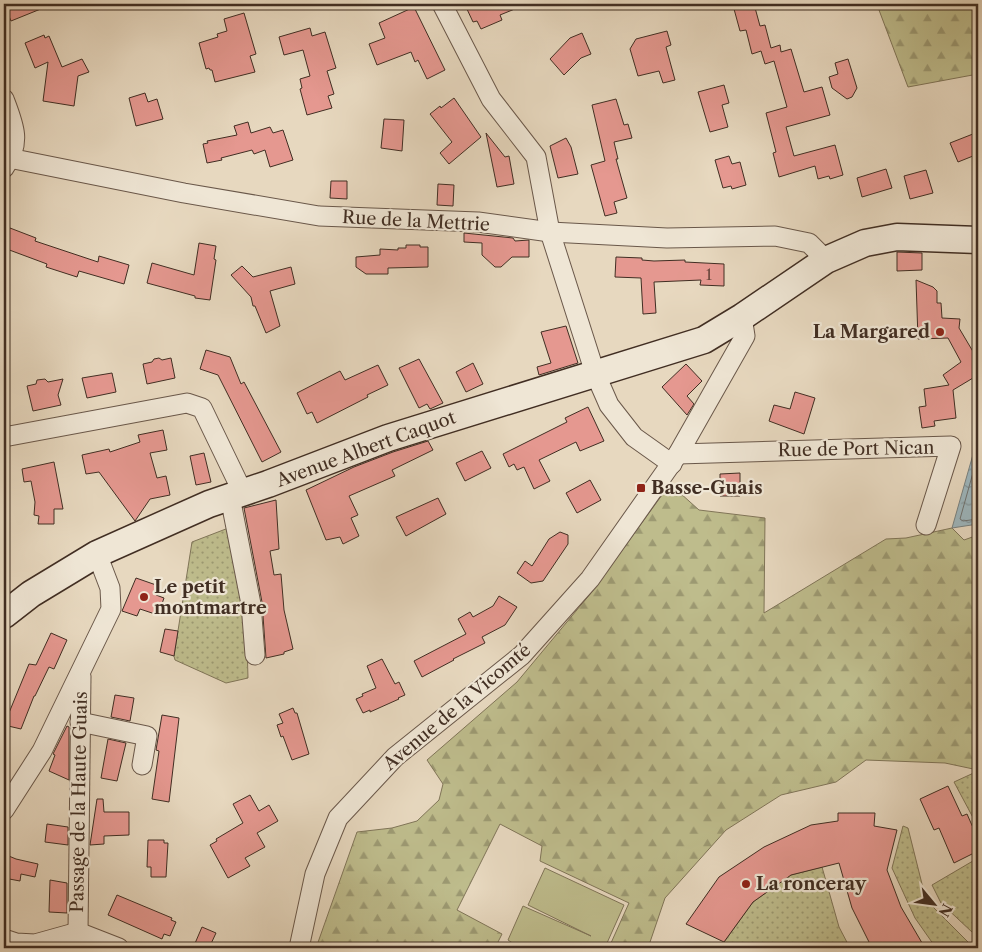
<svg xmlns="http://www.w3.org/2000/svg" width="982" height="952" font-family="'Libre Caslon Text',serif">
	<defs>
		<pattern id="grass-dots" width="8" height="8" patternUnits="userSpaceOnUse" patternTransform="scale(1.25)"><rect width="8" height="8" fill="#bebc8c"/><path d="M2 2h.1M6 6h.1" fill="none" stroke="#9c9972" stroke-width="1.8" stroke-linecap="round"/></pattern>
		<pattern id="forest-firs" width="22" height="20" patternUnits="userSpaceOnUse" patternTransform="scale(1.25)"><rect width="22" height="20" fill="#bebc8c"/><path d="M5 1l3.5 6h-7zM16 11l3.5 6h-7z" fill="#9c9972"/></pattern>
		<pattern id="water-ripples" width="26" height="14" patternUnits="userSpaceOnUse" patternTransform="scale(1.25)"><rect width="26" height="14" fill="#9db6bd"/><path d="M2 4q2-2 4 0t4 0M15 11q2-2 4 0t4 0" fill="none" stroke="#829499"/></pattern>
	</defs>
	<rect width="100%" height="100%" fill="#e7d8bf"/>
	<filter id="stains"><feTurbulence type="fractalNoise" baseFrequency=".004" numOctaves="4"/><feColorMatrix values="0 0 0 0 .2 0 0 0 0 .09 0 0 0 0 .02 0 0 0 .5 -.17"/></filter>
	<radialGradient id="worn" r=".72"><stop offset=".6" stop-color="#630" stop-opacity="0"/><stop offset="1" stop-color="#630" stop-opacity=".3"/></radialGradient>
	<g fill="url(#grass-dots)" stroke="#807558">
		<path d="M231 527 246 609 248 678 226 683 175 660 174 656 192 542Z"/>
		<path d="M978 771V827L954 782Z"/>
		<path d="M903 826 908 828 924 892 934 908 974 948H936L915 918 892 868Z"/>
		<path d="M978 858V940L973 933 941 903 932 885Z"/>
		<path d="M822 867 839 927 850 948H721L724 942 753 902 791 875Z"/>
	</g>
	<g fill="url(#forest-firs)" stroke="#807558">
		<path d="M880 4H978V74L908 87 879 10Z"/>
		<path d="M670 484 699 510 765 518 764 613 886 539 906 538 952 528 964 540 978 535V770L945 763 866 760 836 782 781 795 726 830 665 898 648 948H619L611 943 629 903 540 861 542 846 500 824 457 910 502 934 495 948H316L357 832 392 828 417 821 439 800 443 784 427 760 517 682 591 593Z"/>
	</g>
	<path fill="#bebc8c" stroke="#807558" d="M545 868 624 905 607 943 617 948H520L508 940 523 906 591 936 528 905Z"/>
	<path fill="url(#water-ripples)" stroke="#78807f" d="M978 437V524L952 528Z"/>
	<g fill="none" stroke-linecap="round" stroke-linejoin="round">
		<path stroke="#6f7270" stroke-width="1" d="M978 455 960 519 963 521 978 519"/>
	</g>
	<g fill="#e59890" stroke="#412e23">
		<path d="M4 4H53L11 21Z"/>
		<path d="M474 4H527L500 15 502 20 481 29 477 21 473 22 466 7Z"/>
		<path d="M754 4 760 26 765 25 771 48 780 45 781 52 791 49 804 92 822 87 830 115 786 127 794 156 835 145 843 175 830 179 829 176 818 179 815 166 779 177 773 153 776 152 766 113 787 107 774 61 765 64 761 51 752 54 746 30 740 31 734 9Z"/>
		<path d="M414 7 445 70 427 79 418 60 415 62 411 52 377 65 369 44 385 38 379 23Z"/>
		<path d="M244 13 256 54 250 56 255 72 215 82 212 70H210L209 68 206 69 199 43 218 37 217 34 227 31 224 19Z"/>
		<path d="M310 28 312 36 325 32 336 68 327 71 334 94 328 96 332 108 307 115 300 89 302 88 300 79 310 76 303 50 284 55 279 37Z"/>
		<path d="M667 31 671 45 666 47 675 80 663 83 659 71 638 76 630 49 636 39Z"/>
		<path d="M582 33 591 54 581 58 564 75 550 59 570 38Z"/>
		<path d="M44 35 45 38 49 36 62 67 82 59 89 72 78 76 74 106 43 101 48 62 35 68 25 43Z"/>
		<path d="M848 59 857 88 852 97 847 99 832 88 829 77 838 74 835 63Z"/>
		<path d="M724 85 729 103 722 105 728 127 710 132 698 92Z"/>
		<path d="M145 93 148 102 157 99 163 119 136 126 129 98Z"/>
		<path d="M454 98 481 137 449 164 440 153 452 142 430 114 440 106 441 108Z"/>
		<path d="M616 99 624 125 628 124 632 138 614 142 618 159H616L627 198 614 202 617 213 605 216 591 165 605 161 592 105Z"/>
		<path d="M384 119 404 120 402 151 381 148Z"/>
		<path d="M248 122 251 133 270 127 273 133 283 130 293 160 270 167 265 150 254 154 252 150 221 158 222 160 207 163 203 144 208 143 207 141 237 135 234 126Z"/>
		<path d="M978 132V154L958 162 950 143Z"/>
		<path d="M486 133 505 157 509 156 514 184 497 187Z"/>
		<path d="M566 138 571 147 578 174 558 178 550 146Z"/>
		<path d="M729 156 732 164 740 162 746 185 732 189 731 186 723 188 715 160Z"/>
		<path d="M886 169 892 188 862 197 857 178Z"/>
		<path d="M926 170 933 193 910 199 904 176Z"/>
		<path d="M331 181H347V199L330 198Z"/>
		<path d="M438 184 454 185 453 206 437 205Z"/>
		<path d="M10 228 36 238 35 241 98 262 99 256 129 265 124 284 79 271 77 277 46 267 47 264 4 248Z"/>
		<path d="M464 233 513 238 515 241 529 240V257H512L501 267H495L482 255V243L464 242Z"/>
		<path d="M199 243 216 246 214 259 216 260 210 300 195 298V296L147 283 152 263 194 275Z"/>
		<path d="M406 245H420V247H428V267L388 268V274H366L356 267V257L380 255V249L398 250V248H406Z"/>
		<path d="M897 252 922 253V270L897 271Z"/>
		<path d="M616 257 642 258V260L654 261 685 260V262L724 264V286L700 285 701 280 654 282 656 313 643 314 641 278 615 277Z"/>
		<path d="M242 266 253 277 291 267 295 284 270 291 280 326 266 333 255 306H253L251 297 231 275Z"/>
		<path d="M916 280 933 287 937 291V303H941L942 318 960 319 959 328 978 360V375L953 390 956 418 934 421 935 426 922 428 919 407 926 406 924 389 949 385 943 375 961 362 948 338 918 339Z"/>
		<path d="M566 326 578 363 539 375 537 367 551 363 541 332Z"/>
		<path d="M206 350 230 357 241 384 244 382 281 452 262 462 218 375 200 369Z"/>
		<path d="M159 358 162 360 171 358 175 378 147 384 143 364 152 362 154 359Z"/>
		<path d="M419 359 443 403 430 409 427 404 419 408 399 368Z"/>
		<path d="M473 363 483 384 466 392 456 372Z"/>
		<path d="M686 364 702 381 687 396 694 404 687 415 662 387Z"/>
		<path d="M378 365 388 385 367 395 368 397 317 423 312 412 307 414 297 393 340 371 345 380Z"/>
		<path d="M112 373 116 392 87 398 82 378Z"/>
		<path d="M45 379 48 382 63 379 58 395 61 405 33 411 27 386 36 384 37 380Z"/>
		<path d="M795 392 815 398 804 434 769 421 774 405 790 409Z"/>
		<path d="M588 407 604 441 580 451 576 442 539 460 550 481 534 489 524 467 517 470 514 464 509 467 503 454 567 422 565 418Z"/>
		<path d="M163 430 167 450 150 453 157 478 166 476 170 495 150 499 135 521 99 472 86 474 82 455 109 449 110 452 140 442 138 435Z"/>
		<path d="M428 441 433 450 392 470 395 476 349 496 358 515 351 518 359 536 343 544 340 537 326 540 306 490 354 467 393 452Z"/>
		<path d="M482 451 491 468 465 481 456 463Z"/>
		<path d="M204 453 211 482 196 485 190 456Z"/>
		<path d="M54 462 63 509H54V524H38L39 516 34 515 35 502 31 481 24 482 22 469Z"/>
		<path d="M740 473V496H720V474Z"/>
		<path d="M590 480 601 500 577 513 566 493Z"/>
		<path d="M438 498 446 514 406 536 396 517Z"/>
		<path d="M276 500 279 549 270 551 274 575 281 574 284 610 293 649 284 652V654L266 658 262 602 244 508Z"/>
		<path d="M560 532 568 535V544L543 581 531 583 517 573 525 561 532 566 549 539Z"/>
		<path d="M136 578 159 586 156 595 164 598 158 615 140 609 137 616 122 611Z"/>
		<path d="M499 596 517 607 505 625 482 637 485 643 453 659 454 660 422 677 414 661 466 634 458 619 470 612 473 617 493 606Z"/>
		<path d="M165 629 178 631 174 656 160 652Z"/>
		<path d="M51 633 67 640 54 669 49 667 35 696H34L21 729 4 725 29 664 36 665Z"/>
		<path d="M382 659 395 684 399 682 405 695 398 698 399 699 370 712V710L363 713 356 699 363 696 362 694 376 688 367 666Z"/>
		<path d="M115 695 134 698 130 721 111 717Z"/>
		<path d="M293 708 295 713H297L309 754 292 760 283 736 281 737 277 725 283 723 279 714Z"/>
		<path d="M162 715 179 718 169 802 152 799 159 751 156 750Z"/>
		<path d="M67 726 69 727V780L49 771 55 755 53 754Z"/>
		<path d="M108 739 126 743 117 781 101 778Z"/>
		<path d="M948 786 962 816 967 814 978 839V851L954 863 939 828 934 830 920 799Z"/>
		<path d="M250 795 259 811 269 805 278 821 257 833 265 847 245 858 250 866 228 878 210 845 217 841 216 839 243 823 233 804Z"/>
		<path d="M97 799H103L104 812H129V835L104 836V844L90 845Z"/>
		<path d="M838 813H875L874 826 897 830 887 870 901 907 925 948H872L852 908 839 863 791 875 753 902 724 942 686 924 719 877 764 847 811 825 838 821Z"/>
		<path d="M47 824 68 827V845L45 842Z"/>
		<path d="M148 840H164V843H168L166 877H151V867H147Z"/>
		<path d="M4 854 16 859 38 864 35 877 21 874 20 881 4 878Z"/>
		<path d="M50 880 67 883V913L49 912Z"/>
		<path d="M117 895 172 918 171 920 176 922 170 936 164 934 162 939 108 915Z"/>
		<path d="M202 927 216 933 209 948H193Z"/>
	</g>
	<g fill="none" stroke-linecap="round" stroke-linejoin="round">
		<g stroke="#6a584a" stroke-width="21">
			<g id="minor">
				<path d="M442 4 491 99 536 157 550 232 595 373 609 405 634 437 672 464"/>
				<path d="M4 99C14 125 22 143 4 168"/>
				<path d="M4 157 184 193 319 216 478 222 550 232 667 238 775 236 809 243 826 260"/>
				<path d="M4 437 187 403 202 408 243 493"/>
				<path d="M678 454 951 446 926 525"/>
				<path d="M230 497 251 604 255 655"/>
				<path d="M80 722 147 736 142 765"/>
				<path d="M4 810 42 751 111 609 110 588 97 554"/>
				<path d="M78 932 81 676"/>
				<path d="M4 939 16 943 35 944 78 932 119 948"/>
				<path d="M299 948 315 874 338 818 395 757 522 655 590 579 678 454 745 336 742 317"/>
			</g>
		</g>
		<g stroke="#412e23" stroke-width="29">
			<path id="secondary" d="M4 615 31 594 97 554 209 504 268 484 388 438 704 340 742 317 826 260 865 243 897 237 978 240"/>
		</g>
		<use href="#minor" stroke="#efe6d5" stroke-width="19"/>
		<use href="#secondary" stroke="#efe6d5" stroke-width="26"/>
	</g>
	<g fill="#8f2418" stroke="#efe6d5" stroke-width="2">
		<circle cx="940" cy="332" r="5"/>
		<rect x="636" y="483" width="10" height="10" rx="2.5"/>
		<circle cx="144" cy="597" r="5"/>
		<circle cx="746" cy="884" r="5"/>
	</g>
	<g text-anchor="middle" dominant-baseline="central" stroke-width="4.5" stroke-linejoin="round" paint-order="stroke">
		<g font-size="15" fill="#6a483e">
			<text x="709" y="274">1</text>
		</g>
		<g font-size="18" fill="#412e23" stroke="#efe6d5">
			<text transform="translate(416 221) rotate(3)">Rue de la Mettrie</text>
			<text transform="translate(366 449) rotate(-20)">Avenue Albert Caquot</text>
			<text transform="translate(856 449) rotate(-1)">Rue de Port Nican</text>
			<text transform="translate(457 707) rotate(-40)">Avenue de la Vicomté</text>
			<text transform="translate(79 802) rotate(-89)">Passage de la Haute Guais</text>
		</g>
		<g font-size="18" font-weight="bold" fill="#412e23" stroke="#efe6d5" text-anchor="start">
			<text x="930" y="332" text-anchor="end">La Margared</text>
			<text x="651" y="488">Basse-Guais</text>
			<text x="154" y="587">Le petit<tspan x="154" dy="21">montmartre</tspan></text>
			<text x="756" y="884">La ronceray</text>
		</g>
	</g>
	<rect width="982" height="952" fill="none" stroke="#e7d8bf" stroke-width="20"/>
	<rect x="5" y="5" width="972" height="942" fill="none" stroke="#412e23" stroke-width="2.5"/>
	<rect x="10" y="10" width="962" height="932" fill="none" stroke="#412e23"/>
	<g transform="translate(934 904) rotate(119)" stroke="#efe6d5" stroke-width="4" paint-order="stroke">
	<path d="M0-4L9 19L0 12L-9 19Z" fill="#412e23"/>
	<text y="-8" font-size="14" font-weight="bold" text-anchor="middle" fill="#412e23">N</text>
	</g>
	<rect width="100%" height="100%" filter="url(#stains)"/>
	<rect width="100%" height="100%" fill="url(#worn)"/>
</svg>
